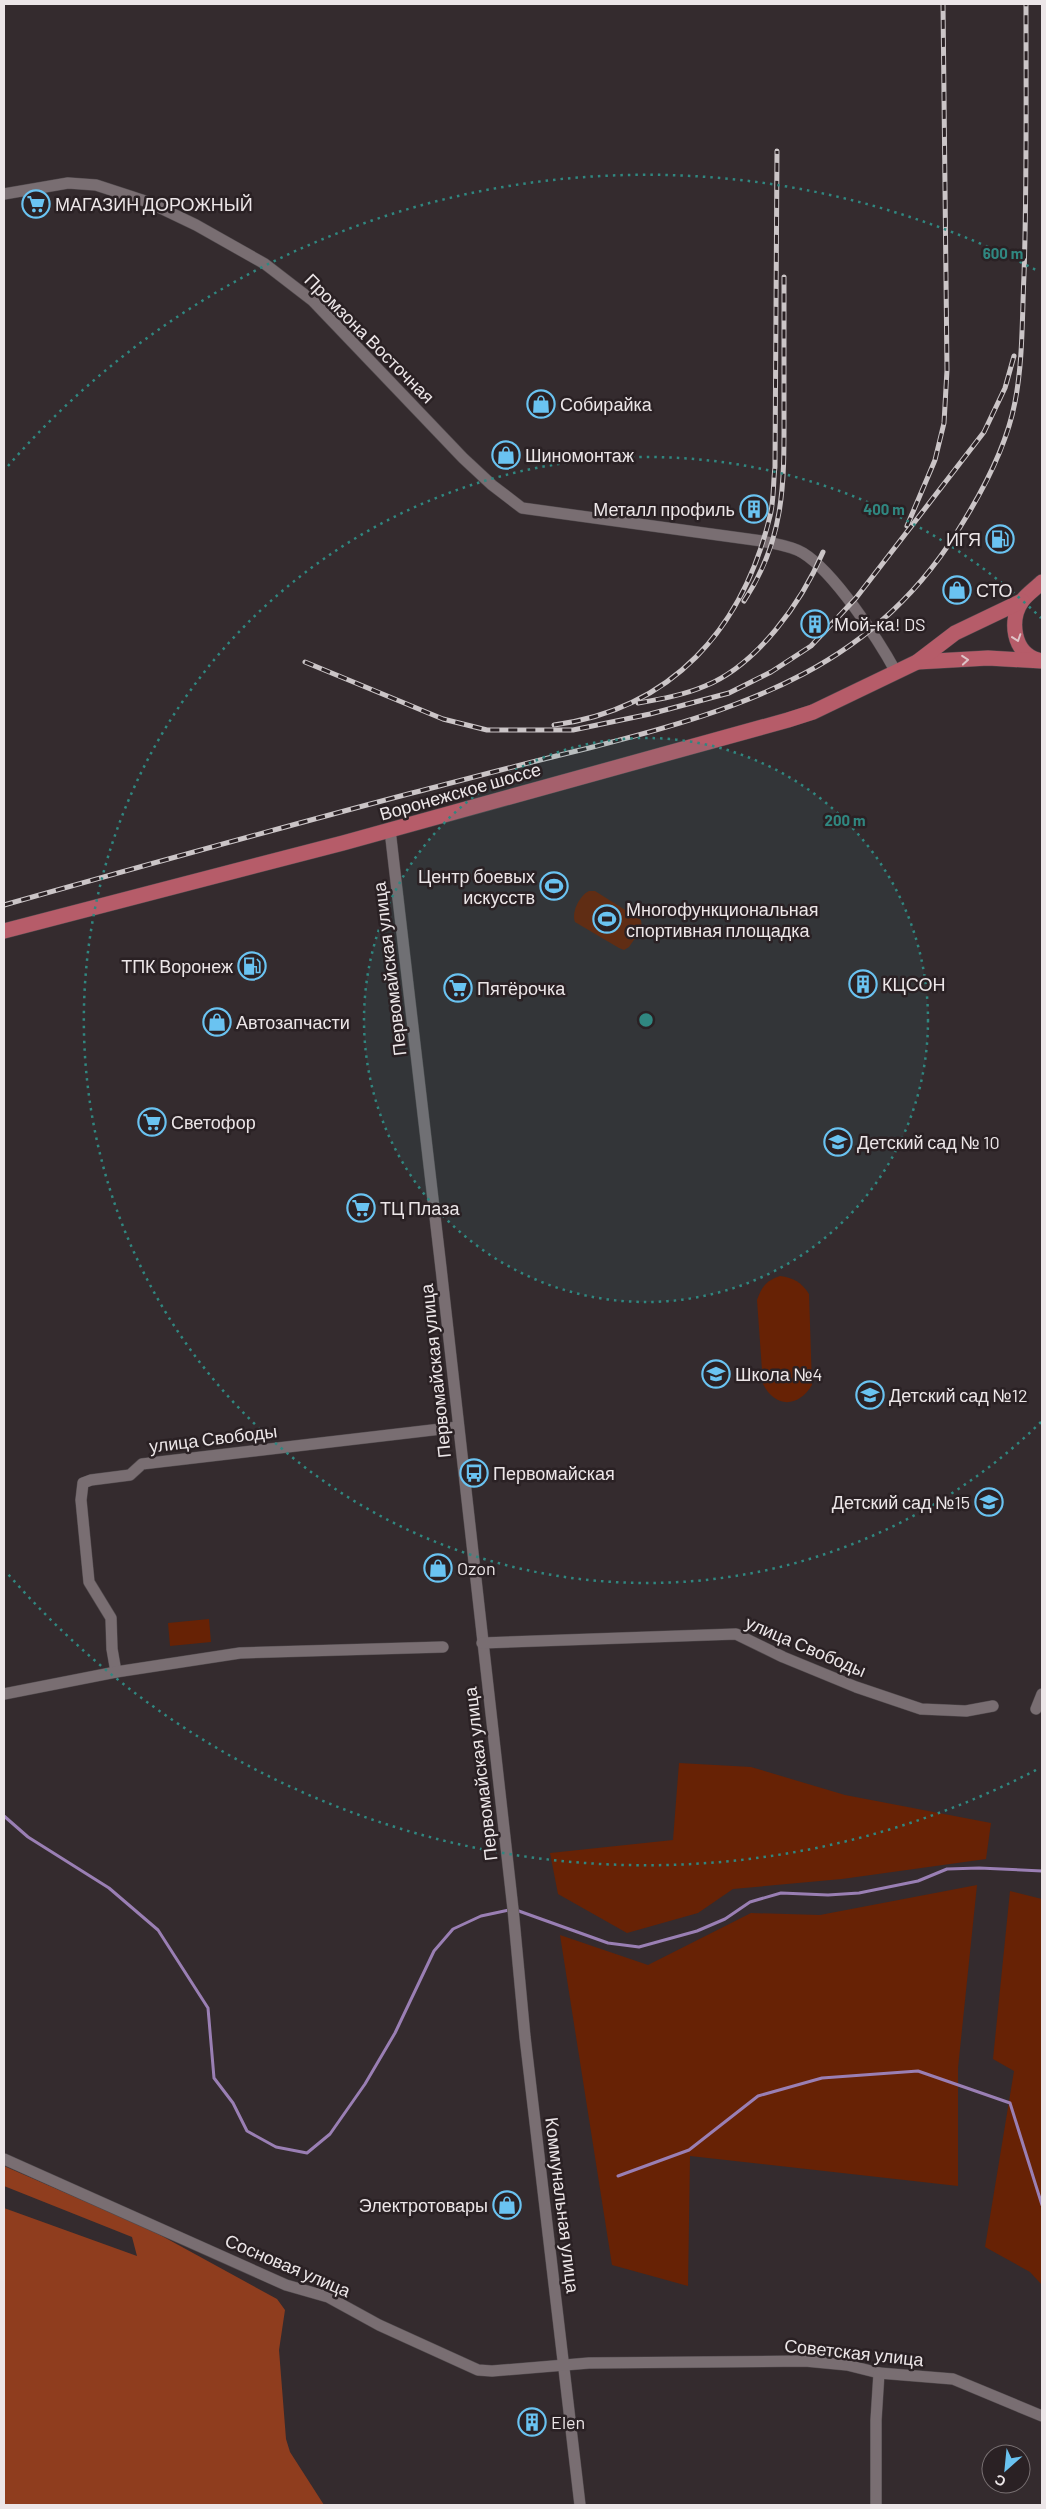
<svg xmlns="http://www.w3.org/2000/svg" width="1046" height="2509" font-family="Barlow,sans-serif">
	<rect width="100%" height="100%" fill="#342b2e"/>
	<g fill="#672205">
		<path d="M589 891H595L641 920 642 928 629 947 624 950 619 948 575 922C571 912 580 895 589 891Z"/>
		<path d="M780 1276C794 1278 801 1282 809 1294L812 1385C798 1408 775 1408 763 1384L757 1300C762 1286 766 1281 780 1276Z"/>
		<path d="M209 1619 211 1642 170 1646 168 1623Z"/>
		<path d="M679 1763 751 1767 845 1795 991 1823 986 1859 842 1879 733 1889 698 1913 627 1933 558 1894 550 1853 673 1840Z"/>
		<path d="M977 1885 958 2068V2186L690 2156 688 2286 612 2265 560 1935 648 1965 751 1913 820 1915Z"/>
		<path d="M1010 1891 1042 1899V2285L1030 2272 985 2247 1014 2071 993 2059Z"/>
	</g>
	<path fill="#8f3d1e" d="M4 2166 151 2230 277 2299 285 2310 279 2350 286 2439 290 2452 324 2505H4V2208L137 2256 132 2237 4 2186Z"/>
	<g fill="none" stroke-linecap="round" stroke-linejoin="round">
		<g stroke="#9a7fb4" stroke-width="3">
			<path d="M4 1816 28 1837 109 1888 158 1930 208 2008 214 2078 233 2103 247 2131 276 2147 307 2153 330 2134 365 2084 395 2033 434 1951 453 1929 481 1916 509 1910"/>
			<path d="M516 1910 608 1943 639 1947 697 1931 725 1919 750 1902 781 1893 828 1895 859 1893 918 1881 947 1869 979 1868 1042 1871"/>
			<path d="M618 2176 689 2150 758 2096 822 2078 918 2071 1010 2103 1042 2205"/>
		</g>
		<g stroke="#514a4d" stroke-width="12">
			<g id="minor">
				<path d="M4 194 68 183 96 185 148 202 196 225 265 264 313 301 463 458 492 485 522 508 762 541C775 544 792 546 803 553 834 572 878 639 896 672"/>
				<path d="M390 830 441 1268 513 1909 525 2037 580 2505"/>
				<path d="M482 1643 736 1634 783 1657 856 1687 921 1709 966 1711 993 1706"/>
				<path d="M116 1672 112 1649 111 1618 89 1582 81 1500 83 1483 91 1480 130 1475 142 1464 458 1427"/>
				<path d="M4 1694 116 1672 240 1653 443 1647"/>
				<path d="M1036 1709 1042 1694"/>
				<path d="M4 2159 286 2285 328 2297 379 2325 478 2370 492 2371 589 2363 805 2361 847 2365 879 2373 953 2379 1042 2416"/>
				<path d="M876 2505V2420L879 2373"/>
			</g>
		</g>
		<g stroke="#514a4d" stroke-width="16">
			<g id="major">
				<path d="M1038 660C1013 653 1009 620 1022 601 1027 594 1036 588 1042 582"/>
				<path d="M917 662 988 658 1042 661"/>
				<path d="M4 931 343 843 788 720 813 712 917 662 955 633 1022 601"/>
			</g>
		</g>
		<use href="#minor" stroke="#796e72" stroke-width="11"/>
		<use href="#major" stroke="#b65c69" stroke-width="15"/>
		<g stroke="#cbc5c7" stroke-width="5">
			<g id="rail">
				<path d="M907 526 935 460 944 423 947 370 943 4"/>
				<path d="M744 601C787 536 784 477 784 403 784 361 784 319 784 277"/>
				<path d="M305 662 443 719 487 730H573L650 714 729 693 771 672 811 646 856 598 984 432 1005 388 1014 356"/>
				<path d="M638 703C661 699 684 695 705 686 757 665 802 602 823 552"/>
				<path d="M554 725C672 709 743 629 770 516 774 501 773 483 775 467L777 151"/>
				<path d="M4 905C139 867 275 829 412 793 471 778 530 762 589 748 746 708 878 667 965 519 987 483 1007 444 1015 402 1023 361 1022 317 1024 275 1027 185 1026 94 1026 4"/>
			</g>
		</g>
		<use href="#rail" stroke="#2a2124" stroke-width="3" stroke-dasharray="9" stroke-linecap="butt"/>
	</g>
	<defs><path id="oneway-chevron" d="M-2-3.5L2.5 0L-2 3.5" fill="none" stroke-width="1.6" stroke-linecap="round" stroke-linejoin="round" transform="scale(1.25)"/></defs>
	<g stroke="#dec4c8">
		<use href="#oneway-chevron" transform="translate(1017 638) rotate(71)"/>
		<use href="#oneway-chevron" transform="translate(965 660) rotate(-5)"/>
	</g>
	<circle cx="646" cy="1020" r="282" fill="#308780" fill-opacity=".12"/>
	<g fill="none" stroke="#308780" stroke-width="2.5" stroke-dasharray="2.5 5">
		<circle cx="646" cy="1020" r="282"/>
		<path d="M1041 1422A563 563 0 1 1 1041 618"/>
		<path d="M1036 1770A845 845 0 0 1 8 1574M8 466A845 845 0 0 1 1036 270"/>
	</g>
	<defs>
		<g id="supermarket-ring" transform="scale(1.4375)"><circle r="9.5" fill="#2a2124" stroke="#6ac3f1" stroke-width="1.5"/><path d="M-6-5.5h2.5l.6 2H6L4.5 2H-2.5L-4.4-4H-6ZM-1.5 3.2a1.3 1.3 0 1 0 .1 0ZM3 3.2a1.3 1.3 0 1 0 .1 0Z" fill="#6ac3f1"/></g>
		<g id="shop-ring" transform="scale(1.4375)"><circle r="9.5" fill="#2a2124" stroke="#6ac3f1" stroke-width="1.5"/><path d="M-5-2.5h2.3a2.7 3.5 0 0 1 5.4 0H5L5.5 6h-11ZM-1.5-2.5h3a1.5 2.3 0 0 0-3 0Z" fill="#6ac3f1"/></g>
		<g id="building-ring" transform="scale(1.4375)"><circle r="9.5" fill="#2a2124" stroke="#6ac3f1" stroke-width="1.5"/><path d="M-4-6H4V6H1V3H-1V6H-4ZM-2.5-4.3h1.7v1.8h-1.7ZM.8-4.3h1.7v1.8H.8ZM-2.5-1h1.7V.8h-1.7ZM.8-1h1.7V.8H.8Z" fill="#6ac3f1"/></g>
		<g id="fuel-ring" transform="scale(1.4375)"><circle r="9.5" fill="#2a2124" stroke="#6ac3f1" stroke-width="1.5"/><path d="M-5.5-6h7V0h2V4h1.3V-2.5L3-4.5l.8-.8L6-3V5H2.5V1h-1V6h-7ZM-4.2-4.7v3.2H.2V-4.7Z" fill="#6ac3f1"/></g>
		<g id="stadium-ring" transform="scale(1.4375)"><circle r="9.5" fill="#2a2124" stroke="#6ac3f1" stroke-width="1.5"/><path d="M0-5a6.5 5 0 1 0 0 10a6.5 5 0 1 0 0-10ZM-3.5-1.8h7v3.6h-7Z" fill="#6ac3f1"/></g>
		<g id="school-ring" transform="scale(1.4375)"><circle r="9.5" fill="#2a2124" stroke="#6ac3f1" stroke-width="1.5"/><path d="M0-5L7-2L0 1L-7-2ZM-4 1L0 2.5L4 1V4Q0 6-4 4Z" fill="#6ac3f1"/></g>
		<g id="bus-ring" transform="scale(1.4375)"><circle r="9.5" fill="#2a2124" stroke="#6ac3f1" stroke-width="1.5"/><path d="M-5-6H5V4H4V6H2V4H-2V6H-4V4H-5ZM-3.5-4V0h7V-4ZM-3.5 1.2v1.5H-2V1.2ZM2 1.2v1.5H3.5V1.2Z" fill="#6ac3f1"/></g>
	</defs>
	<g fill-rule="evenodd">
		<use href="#supermarket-ring" x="36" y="204"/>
		<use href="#shop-ring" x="541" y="404"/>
		<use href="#shop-ring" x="506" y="455"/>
		<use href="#building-ring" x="754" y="509"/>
		<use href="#fuel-ring" x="1000" y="539"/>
		<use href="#shop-ring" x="957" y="590"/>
		<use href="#building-ring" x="815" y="624"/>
		<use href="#stadium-ring" x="554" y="886"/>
		<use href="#stadium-ring" x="607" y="919"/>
		<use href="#fuel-ring" x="252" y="966"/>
		<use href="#building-ring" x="863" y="984"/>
		<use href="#supermarket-ring" x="458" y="988"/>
		<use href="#shop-ring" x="217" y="1022"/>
		<use href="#supermarket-ring" x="152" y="1122"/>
		<use href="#school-ring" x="838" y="1142"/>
		<use href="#supermarket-ring" x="361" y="1208"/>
		<use href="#school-ring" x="716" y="1374"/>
		<use href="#school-ring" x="870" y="1395"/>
		<use href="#bus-ring" x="474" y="1473"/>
		<use href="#school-ring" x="989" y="1502"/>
		<use href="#shop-ring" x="438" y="1568"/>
		<use href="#shop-ring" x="507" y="2205"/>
		<use href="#building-ring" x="532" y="2422"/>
	</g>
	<g text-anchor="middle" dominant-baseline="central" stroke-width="5" stroke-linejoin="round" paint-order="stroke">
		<g font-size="18" fill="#ece6e8" stroke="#2a2124" text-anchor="start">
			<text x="55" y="204">МАГАЗИН ДОРОЖНЫЙ</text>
			<text x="560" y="404">Собирайка</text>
			<text x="525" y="455">Шиномонтаж</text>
			<text x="735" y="509" text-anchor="end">Металл профиль</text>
			<text x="981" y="539" text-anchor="end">ИГЯ</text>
			<text x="976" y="590">СТО</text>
			<text x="834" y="624">Мой-ка! DS</text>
			<text x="535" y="876" text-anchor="end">Центр боевых<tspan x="535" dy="21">искусств</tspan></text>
			<text x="626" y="909">Многофункциональная<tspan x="626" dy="21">спортивная площадка</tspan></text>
			<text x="233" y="966" text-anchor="end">ТПК Воронеж</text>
			<text x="882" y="984">КЦСОН</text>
			<text x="477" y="988">Пятёрочка</text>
			<text x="236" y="1022">Автозапчасти</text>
			<text x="171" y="1122">Светофор</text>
			<text x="857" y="1142">Детский сад № 10</text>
			<text x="380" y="1208">ТЦ Плаза</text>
			<text x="735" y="1374">Школа №4</text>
			<text x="889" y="1395">Детский сад №12</text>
			<text x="493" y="1473">Первомайская</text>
			<text x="970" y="1502" text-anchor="end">Детский сад №15</text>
			<text x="457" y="1568">Ozon</text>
			<text x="488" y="2205" text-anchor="end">Электротовары</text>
			<text x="551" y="2422">Elen</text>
		</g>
		<g font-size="18" fill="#ece6e8" stroke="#2a2124">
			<text transform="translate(370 338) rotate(45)">Промзона Восточная</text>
			<text transform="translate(460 791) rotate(-16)">Воронежское шоссе</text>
			<text transform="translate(389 969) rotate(-97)">Первомайская улица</text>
			<text transform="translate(435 1371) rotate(-96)">Первомайская улица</text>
			<text transform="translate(213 1438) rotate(-7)">улица Свободы</text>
			<text transform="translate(806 1646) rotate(23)">улица Свободы</text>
			<text transform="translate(480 1774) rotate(-97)">Первомайская улица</text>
			<text transform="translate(563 2205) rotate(83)">Коммунальная улица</text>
			<text transform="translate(288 2265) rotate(23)">Сосновая улица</text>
			<text transform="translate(854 2352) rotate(6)">Советская улица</text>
		</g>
	</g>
	<circle cx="646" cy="1020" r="8" fill="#308780" stroke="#2a2124" stroke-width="2.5"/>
	<g font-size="15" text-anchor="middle" font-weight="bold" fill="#308780" stroke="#2a2124" stroke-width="5" stroke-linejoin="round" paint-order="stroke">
		<text x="1003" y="259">600 m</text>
		<text x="884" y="515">400 m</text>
		<text x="845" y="826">200 m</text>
	</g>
	<rect width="1046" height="2509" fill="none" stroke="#ece6e8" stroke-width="10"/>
	<g transform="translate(1006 2469) rotate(207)"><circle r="24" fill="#2a2124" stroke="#787072"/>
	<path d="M0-4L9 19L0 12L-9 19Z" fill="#6ac3f1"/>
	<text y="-8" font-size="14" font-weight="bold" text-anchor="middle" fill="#ece6e8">С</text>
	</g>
</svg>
